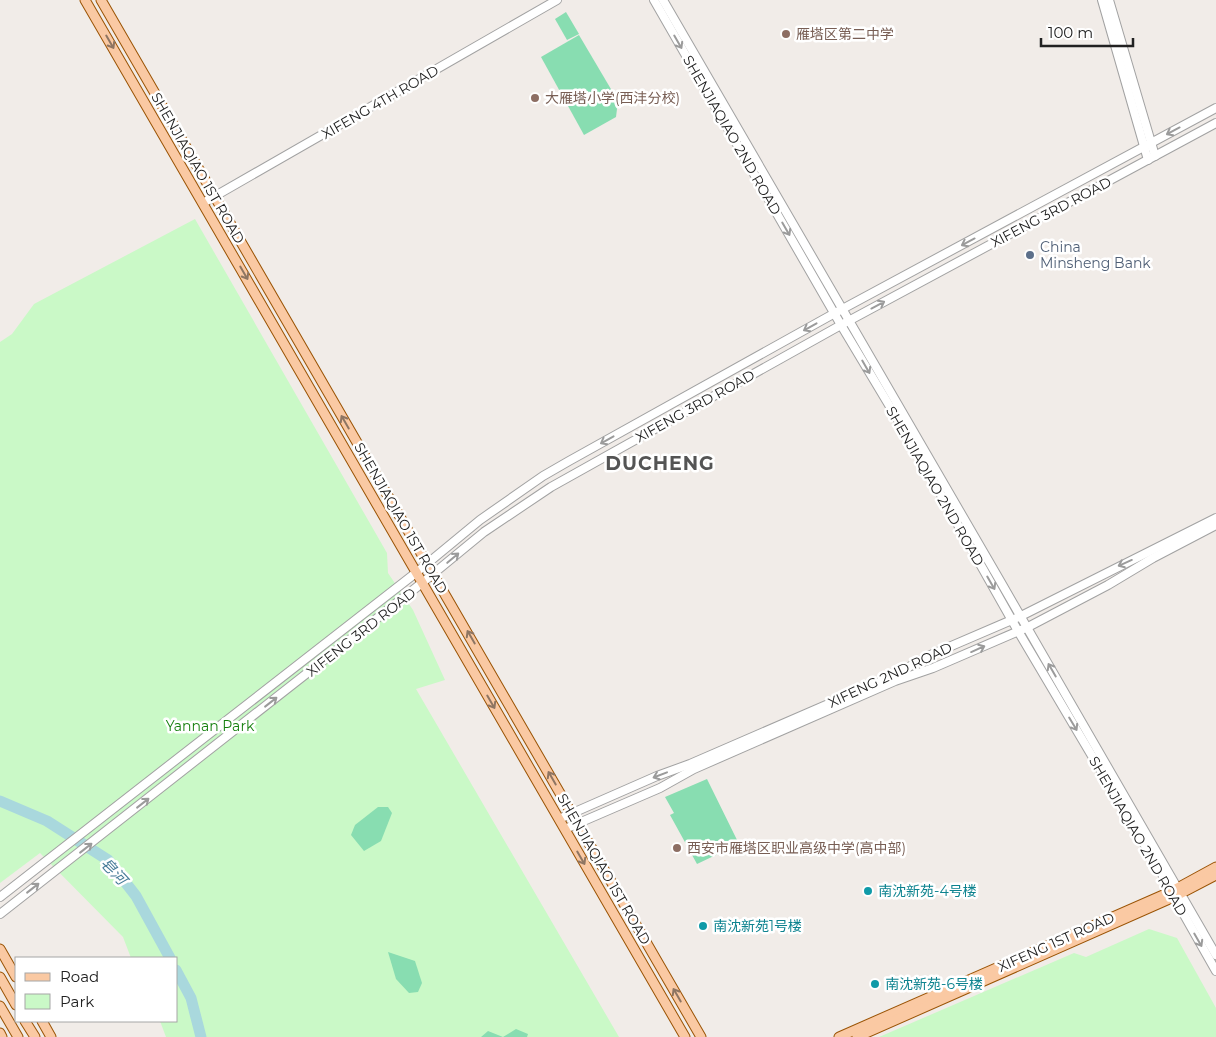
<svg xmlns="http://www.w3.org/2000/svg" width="1216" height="1037" font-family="Montserrat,'Noto Sans SC',sans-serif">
	<rect width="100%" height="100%" fill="#f1ece8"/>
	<g fill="#caf9c7">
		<path d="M195 219 387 553 388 573 413 610 445 680 416 689 619 1037H166L160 1021H176V958H131L123 937 40 853 0 883V342L12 334 34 304Z"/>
		<path d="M1149 929 1177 938 1216 1008V1037H879L1074 953 1086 957Z"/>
	</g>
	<g fill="#88ddb1">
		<path d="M566 12 579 34 567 40 555 19Z"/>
		<path d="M579 35 618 101 616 117 584 135 541 57Z"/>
		<path d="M707 779 739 844 697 864 670 815 674 813 665 797Z"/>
		<path d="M378 807H388L392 813 381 841 364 851 351 835 355 825Z"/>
		<path d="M388 952 415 961 422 983 418 992 409 993 396 979Z"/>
		<path d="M516 1029 528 1034 527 1037H481L488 1031 503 1037Z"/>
	</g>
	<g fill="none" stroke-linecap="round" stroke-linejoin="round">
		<g stroke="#a9d8dd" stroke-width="11">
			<path d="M0 801 47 821 108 860 136 896 170 958"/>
			<path d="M176 970 191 998 201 1037"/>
		</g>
		<g stroke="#a2a2a2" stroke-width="10">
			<g id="minor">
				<path d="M654 0 841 325 910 440 1018 631 1172 891 1174 897 1216 971"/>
				<path d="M663 0C847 318 1033 636 1216 955"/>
				<path d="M1102 0 1148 160"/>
				<path d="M1109 0 1155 156"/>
				<path d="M203 203 557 0"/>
				<path d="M559 819 657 776 690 764 893 676 928 656 1021 616 1216 518"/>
				<path d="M565 829 660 788 694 769 895 681 933 668 1028 627 1108 585 1153 558 1216 525"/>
				<path d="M0 897 417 572 480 520 543 476 569 461 835 313 1216 108"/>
				<path d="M0 914 422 583 484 532 551 487 841 325 1216 123"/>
			</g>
		</g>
		<g stroke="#9a5304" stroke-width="11">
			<g id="major">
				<path d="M85 0 685 1037"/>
				<path d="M101 0 701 1037"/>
				<path d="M0 949 16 977"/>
				<path d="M0 977 16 1005"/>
				<path d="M0 1006 18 1037"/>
				<path d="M25 1021 35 1037"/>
				<path d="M42 1021 51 1037"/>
				<path d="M0 1033 2 1037"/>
				<path d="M839 1037 1172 891 1216 867"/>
				<path d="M857 1037 1174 897 1216 875"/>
			</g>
		</g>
		<use href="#minor" stroke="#fff" stroke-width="8"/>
		<use href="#major" stroke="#fac9a3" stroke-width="9"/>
	</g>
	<defs><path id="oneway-shaft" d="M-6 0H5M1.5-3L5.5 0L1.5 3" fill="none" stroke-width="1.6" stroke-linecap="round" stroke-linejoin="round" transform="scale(1.25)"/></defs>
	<g stroke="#8e7562">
		<use href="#oneway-shaft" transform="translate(110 42) rotate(60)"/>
		<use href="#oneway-shaft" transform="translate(244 273) rotate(60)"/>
		<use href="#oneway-shaft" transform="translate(345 422) rotate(-120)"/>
		<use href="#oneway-shaft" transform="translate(471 637) rotate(-120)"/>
		<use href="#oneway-shaft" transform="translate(491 702) rotate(60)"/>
		<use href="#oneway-shaft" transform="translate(552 778) rotate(-120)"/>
		<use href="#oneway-shaft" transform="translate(581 858) rotate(60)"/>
		<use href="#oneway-shaft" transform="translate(677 995) rotate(-120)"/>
	</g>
	<g stroke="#9b9b9b">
		<use href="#oneway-shaft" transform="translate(678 42) rotate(60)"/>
		<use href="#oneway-shaft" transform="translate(1173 131) rotate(152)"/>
		<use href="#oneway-shaft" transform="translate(786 229) rotate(60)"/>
		<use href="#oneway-shaft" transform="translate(968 242) rotate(152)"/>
		<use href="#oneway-shaft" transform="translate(878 305) rotate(-28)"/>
		<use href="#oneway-shaft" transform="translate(810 327) rotate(151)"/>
		<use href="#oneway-shaft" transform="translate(866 367) rotate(60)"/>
		<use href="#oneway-shaft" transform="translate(607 440) rotate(151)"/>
		<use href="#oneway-shaft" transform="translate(453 558) rotate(-40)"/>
		<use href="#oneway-shaft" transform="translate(1125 563) rotate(156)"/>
		<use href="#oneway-shaft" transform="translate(991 583) rotate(60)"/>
		<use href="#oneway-shaft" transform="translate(978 649) rotate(-24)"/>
		<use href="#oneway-shaft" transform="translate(1052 670) rotate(-120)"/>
		<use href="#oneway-shaft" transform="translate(271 702) rotate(-38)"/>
		<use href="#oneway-shaft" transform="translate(1073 724) rotate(59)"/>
		<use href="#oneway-shaft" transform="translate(660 775) rotate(159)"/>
		<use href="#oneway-shaft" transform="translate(143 803) rotate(-38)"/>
		<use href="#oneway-shaft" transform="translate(86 848) rotate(-38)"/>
		<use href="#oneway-shaft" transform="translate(33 888) rotate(-38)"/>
		<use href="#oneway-shaft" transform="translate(1198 940) rotate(60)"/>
	</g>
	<g fill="#8d6e63" stroke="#fff" stroke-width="2">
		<circle cx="786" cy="34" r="5"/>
		<circle cx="535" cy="98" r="5"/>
		<circle cx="677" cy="848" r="5"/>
	</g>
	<circle fill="#5c6f8a" stroke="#fff" stroke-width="2" cx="1030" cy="255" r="5"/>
	<g fill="#0f9aa8" stroke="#fff" stroke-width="2">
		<circle cx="868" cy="891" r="5"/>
		<circle cx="703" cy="926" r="5"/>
		<circle cx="875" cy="984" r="5"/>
	</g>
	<g text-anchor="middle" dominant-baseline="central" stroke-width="5" stroke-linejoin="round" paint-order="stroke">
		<g font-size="14" fill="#785e54" stroke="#fff" text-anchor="start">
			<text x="796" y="34">雁塔区第二中学</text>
			<text x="545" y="98">大雁塔小学(西沣分校)</text>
			<text x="687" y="848">西安市雁塔区职业高级中学(高中部)</text>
		</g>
		<g font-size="14" fill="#212121" stroke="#fff">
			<text transform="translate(380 102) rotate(-30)">XIFENG 4TH ROAD</text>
			<text transform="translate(732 135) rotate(60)">SHENJIAQIAO 2ND ROAD</text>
			<text transform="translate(198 168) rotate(60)">SHENJIAQIAO 1ST ROAD</text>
			<text transform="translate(1051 212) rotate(-28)">XIFENG 3RD ROAD</text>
			<text transform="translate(695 406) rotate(-29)">XIFENG 3RD ROAD</text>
			<text transform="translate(935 486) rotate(60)">SHENJIAQIAO 2ND ROAD</text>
			<text transform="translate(401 518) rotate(60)">SHENJIAQIAO 1ST ROAD</text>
			<text transform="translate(361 632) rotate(-38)">XIFENG 3RD ROAD</text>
			<text transform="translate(890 675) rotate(-25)">XIFENG 2ND ROAD</text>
			<text transform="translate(1138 836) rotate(60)">SHENJIAQIAO 2ND ROAD</text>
			<text transform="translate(604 869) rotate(60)">SHENJIAQIAO 1ST ROAD</text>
			<text transform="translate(1056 942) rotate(-24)">XIFENG 1ST ROAD</text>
		</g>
		<g font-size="14" fill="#4e5e75" stroke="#fff" text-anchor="start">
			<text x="1040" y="247">China<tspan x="1040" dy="16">Minsheng Bank</tspan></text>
		</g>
		<g font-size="14" fill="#157f0e" stroke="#fff">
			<text x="210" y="726">Yannan Park</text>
		</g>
		<g font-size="14" fill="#0d838f" stroke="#fff" text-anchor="start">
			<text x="878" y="891">南沈新苑-4号楼</text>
			<text x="713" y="926">南沈新苑1号楼</text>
			<text x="885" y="984">南沈新苑-6号楼</text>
		</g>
		<g font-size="15" font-style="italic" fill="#457a97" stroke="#fff">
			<text transform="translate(114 871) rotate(47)">皂河</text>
		</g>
		<g font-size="19" font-weight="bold" letter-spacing="1" fill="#545454" stroke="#fff">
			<text x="660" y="463">DUCHENG</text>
		</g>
	</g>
	<rect x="15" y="957" width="162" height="65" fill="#ffffff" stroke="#a6a6a6"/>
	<rect x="25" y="973" width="25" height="8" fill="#fac9a3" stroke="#a6a6a6"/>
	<text x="60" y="982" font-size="15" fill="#212121">Road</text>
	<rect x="25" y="994" width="25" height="15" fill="#caf9c7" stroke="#a6a6a6"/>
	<text x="60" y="1007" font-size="15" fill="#212121">Park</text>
	<path d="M1041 38v8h92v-8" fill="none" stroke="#212121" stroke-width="2.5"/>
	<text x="1048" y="38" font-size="15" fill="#212121" stroke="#ffffff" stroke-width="4" paint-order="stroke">100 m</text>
</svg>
